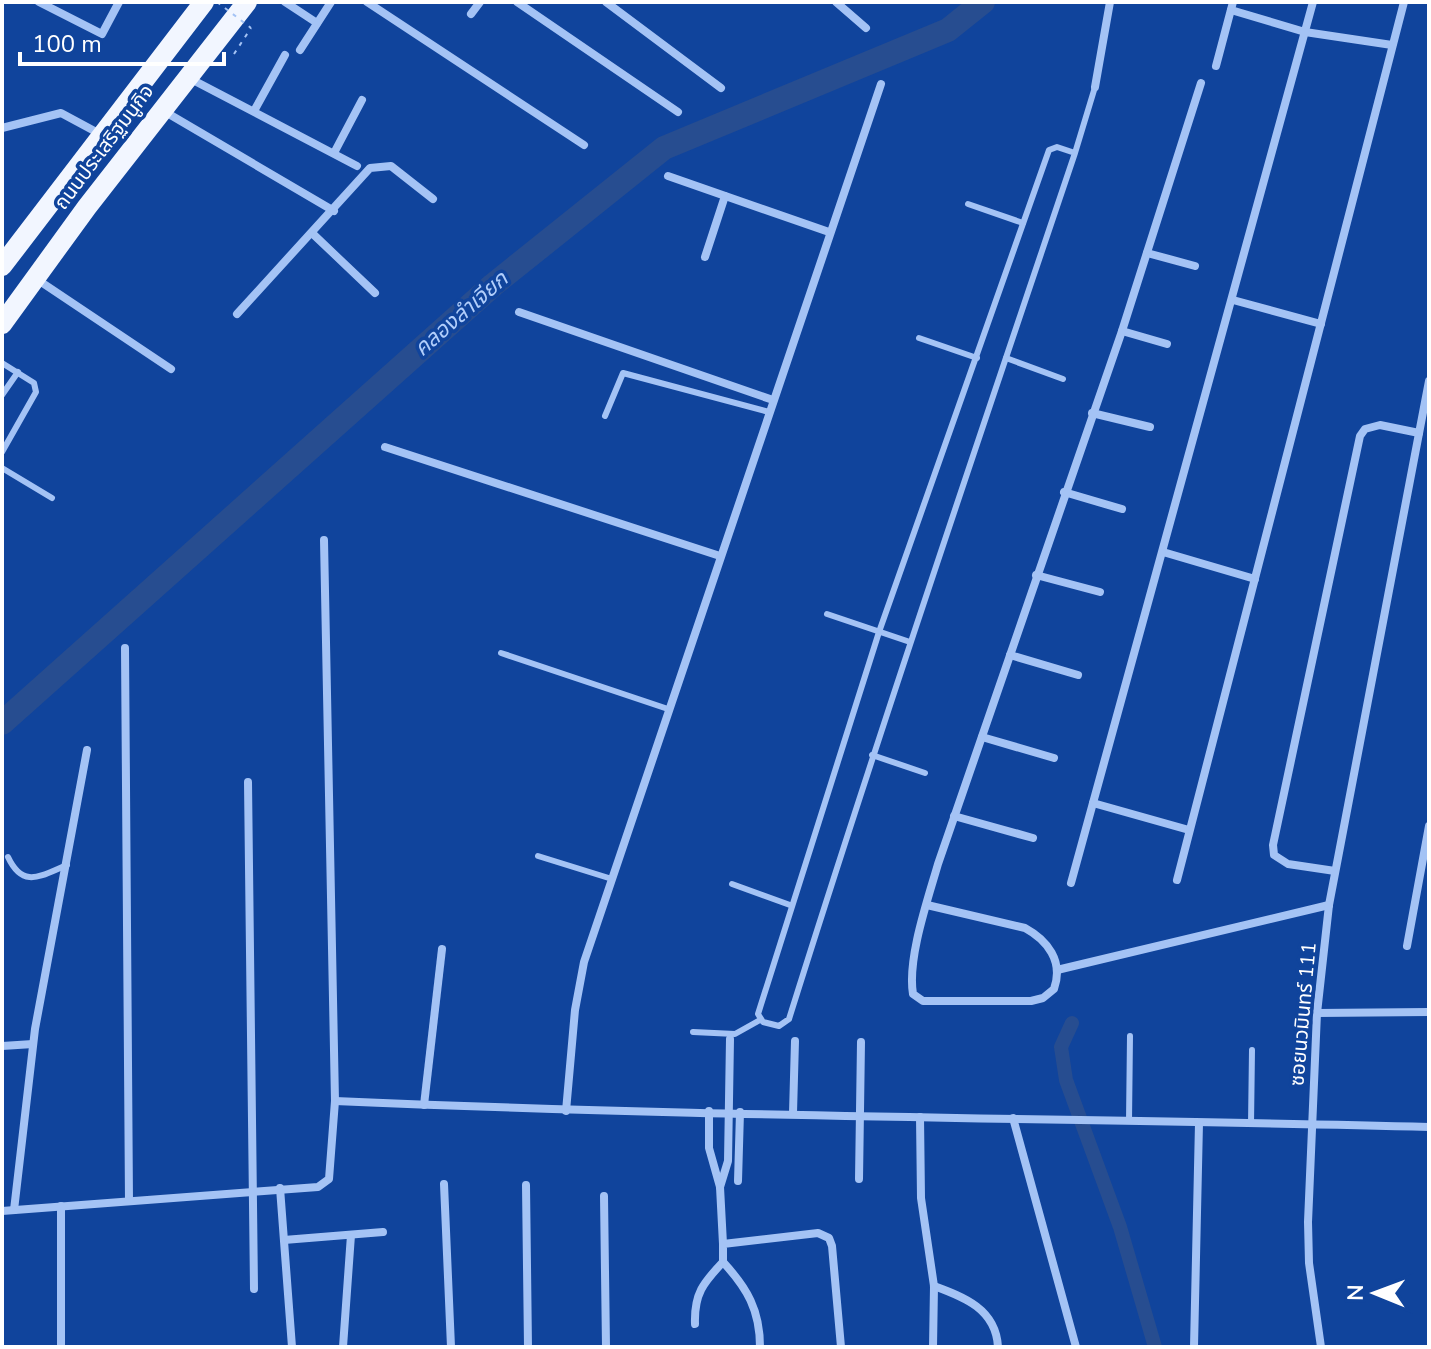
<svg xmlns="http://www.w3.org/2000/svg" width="1431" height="1349" font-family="'Nunito Sans','Noto Sans Thai',sans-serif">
	<rect width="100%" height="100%" fill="#10449c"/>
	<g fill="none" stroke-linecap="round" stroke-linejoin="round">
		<path stroke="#274d90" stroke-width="14" d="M1072 1023 1061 1047 1066 1080 1120 1227 1155 1347"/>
		<path stroke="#274d90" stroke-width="24" d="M2 723 493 285 664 148 948 30 983 2"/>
		<path stroke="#a4c3f5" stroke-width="2" stroke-dasharray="4 6" stroke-linecap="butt" d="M234 54 251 28"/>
		<g stroke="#a4c3f5" stroke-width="6">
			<path d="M1075 153 1057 147 1049 150 879 632 758 1014 763 1022 779 1026 789 1019C880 729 978 441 1075 153L1095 87"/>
			<path d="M968 204 1023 223"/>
			<path d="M919 338 977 358"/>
			<path d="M1006 358 1063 379"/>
			<path d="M2 363 34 383 36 392 2 452"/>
			<path d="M2 395 18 372"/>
			<path d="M605 416 623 373 769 412"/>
			<path d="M2 468 52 498"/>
			<path d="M827 614 910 642"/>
			<path d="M501 653 668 709"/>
			<path d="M872 755 925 773"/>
			<path d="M538 856 612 879"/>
			<path d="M8 857C23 889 40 876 67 865"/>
			<path d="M732 884 790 905"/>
			<path d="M693 1032 735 1034 760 1020"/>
			<path d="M1129 1121 1130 1036"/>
			<path d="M1251 1124 1252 1050"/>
		</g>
		<g stroke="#a4c3f5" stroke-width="8">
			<path d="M39 2 102 34 119 2"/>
			<path d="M285 2 317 23"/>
			<path d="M367 2 584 145"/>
			<path d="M517 2 678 112"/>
			<path d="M606 2 721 88"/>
			<path d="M836 2 866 28"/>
			<path d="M1231 10 1305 32 1392 45"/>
			<path d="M471 14 480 2"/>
			<path d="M300 50 331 2"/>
			<path d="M1216 66 1233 2"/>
			<path d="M189 78 357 166"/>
			<path d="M1095 87 1110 2"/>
			<path d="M162 110 334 211"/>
			<path d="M254 111 285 55"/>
			<path d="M2 128 61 113 100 134"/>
			<path d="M334 153 362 100"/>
			<path d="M668 176 829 232"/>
			<path d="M313 234 375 293"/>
			<path d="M1147 253 1195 266"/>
			<path d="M705 257 725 196"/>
			<path d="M35 278 171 369"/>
			<path d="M1233 300 1321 324"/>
			<path d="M519 312 773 400"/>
			<path d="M237 314 370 168 391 166 433 199"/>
			<path d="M1122 331 1167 344"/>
			<path d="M1092 413 1150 427"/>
			<path d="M385 447 720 556"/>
			<path d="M1064 492 1122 509"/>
			<path d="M1163 552 1255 579"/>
			<path d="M1036 575 1100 592"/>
			<path d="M125 648 129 1201"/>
			<path d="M1010 655 1078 675"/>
			<path d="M982 737 1054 758"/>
			<path d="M248 782 254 1289"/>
			<path d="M1093 803 1189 830"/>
			<path d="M954 816 1033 838"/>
			<path d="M1335 871 1288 864 1274 855 1273 845 1360 436 1365 429 1380 425 1419 433"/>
			<path d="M1177 880 1404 2"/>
			<path d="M1071 883 1313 2"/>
			<path d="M927 905 1025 928C1047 940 1064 961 1054 989L1043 998 1031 1001H923L913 994C907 959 928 899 938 864L1122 331 1201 83"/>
			<path d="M1407 946 1429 826"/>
			<path d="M1057 970 1329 905"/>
			<path d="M1317 1013 1429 1012"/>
			<path d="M2 1046 33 1044"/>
			<path d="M335 1101C699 1117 1064 1118 1429 1127"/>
			<path d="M424 1105 442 949"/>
			<path d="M566 1111 575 1010 584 962 881 84"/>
			<path d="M709 1111V1148L720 1187 723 1244"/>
			<path d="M793 1113 795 1041"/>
			<path d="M920 1117 921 1198 934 1286 933 1347"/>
			<path d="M1013 1118 1076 1347"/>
			<path d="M859 1179 861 1042"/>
			<path d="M738 1181 740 1112"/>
			<path d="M444 1184 451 1347"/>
			<path d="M526 1185 528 1347"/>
			<path d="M720 1187 728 1161 730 1039"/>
			<path d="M280 1188 292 1347"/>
			<path d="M604 1196 606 1347"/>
			<path d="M14 1210 35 1029 87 750"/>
			<path d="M2 1211 318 1187 329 1179 335 1101 324 540"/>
			<path d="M284 1240 383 1232"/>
			<path d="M723 1262C747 1288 760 1310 760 1347"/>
			<path d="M934 1286C964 1297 996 1309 998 1347"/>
			<path d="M695 1324C694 1294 703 1283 723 1262V1244L818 1233 829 1238 832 1246 841 1347"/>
			<path d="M61 1347V1206"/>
			<path d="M343 1347 351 1235"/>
			<path d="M1194 1347 1199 1123"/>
			<path d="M1321 1347 1309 1263 1308 1222 1317 1013 1329 905 1429 381"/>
		</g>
		<g stroke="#f2f6ff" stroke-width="20">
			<path d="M2 266 204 2"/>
			<path d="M2 324 87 207 247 2"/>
		</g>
		<path stroke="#a4c3f5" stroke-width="2" stroke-dasharray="4 6" stroke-linecap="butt" d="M217 2 251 28"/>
	</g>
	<g text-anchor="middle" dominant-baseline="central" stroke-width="7" stroke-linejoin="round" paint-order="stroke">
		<g font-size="20" fill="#fff" stroke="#10449c">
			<text transform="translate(104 147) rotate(-53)">ถนนประเสริฐมนูกิจ</text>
			<text transform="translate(1303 1014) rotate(-85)">ซอยนวมินทร์ 111</text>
		</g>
		<g font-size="22" font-style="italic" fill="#b1cefb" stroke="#10449c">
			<text transform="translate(461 314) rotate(-41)">คลองลำเจียก</text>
		</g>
	</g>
	<rect width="1431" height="1349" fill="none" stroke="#ffffff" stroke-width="8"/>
	<g transform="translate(1375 1293) rotate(271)" stroke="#10449c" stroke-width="6" paint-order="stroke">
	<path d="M0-6L14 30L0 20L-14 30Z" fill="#ffffff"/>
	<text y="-12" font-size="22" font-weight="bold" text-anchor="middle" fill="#ffffff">N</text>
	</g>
	<path d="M20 52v12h204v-12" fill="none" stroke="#ffffff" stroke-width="4"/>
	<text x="32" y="52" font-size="24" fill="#ffffff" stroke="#10449c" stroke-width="6" paint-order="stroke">100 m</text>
</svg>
